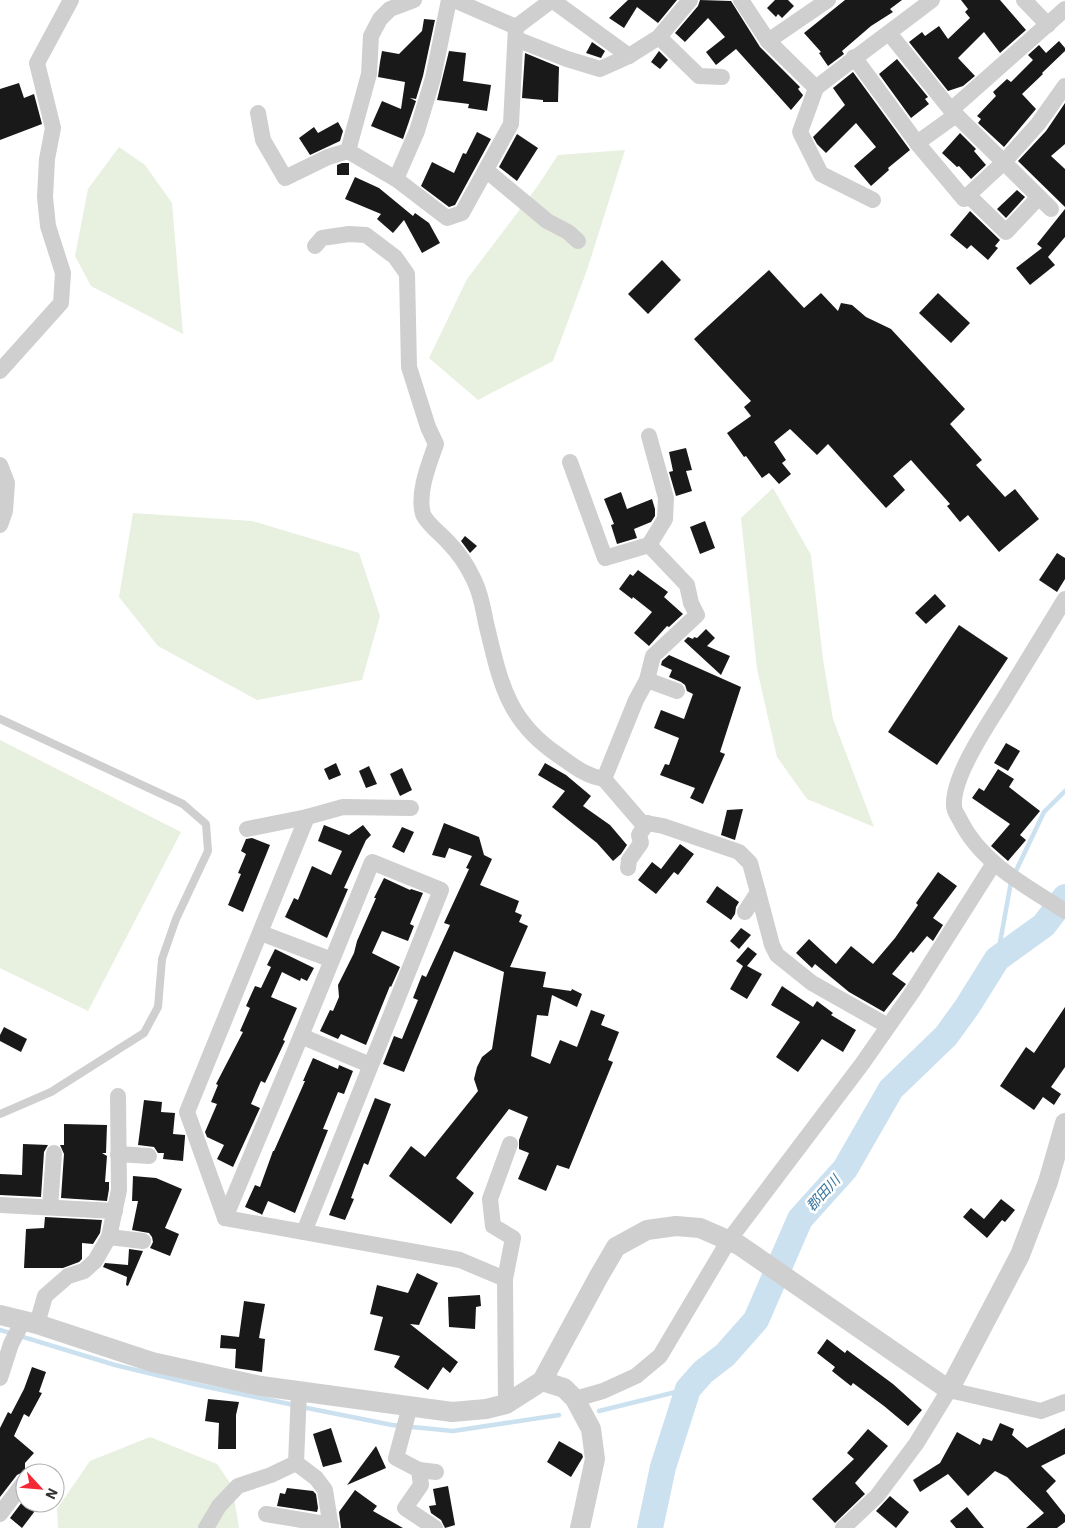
<svg xmlns="http://www.w3.org/2000/svg" width="1065" height="1528" font-family="'IBM Plex Sans','Noto Sans JP',sans-serif">
	<rect width="100%" height="100%" fill="#fff"/>
	<g fill="#e8f0e0">
		<path d="M119 147 145 165 172 203 183 334 91 286 75 256 88 189Z"/>
		<path d="M625 150 587 270 553 361 478 400 429 358 467 279 537 187 558 155Z"/>
		<path d="M773 488 811 555 823 659 833 719 874 827 807 799 777 757 757 669 741 518Z"/>
		<path d="M133 513 252 521 359 553 380 616 362 680 257 700 158 646 119 597Z"/>
		<path d="M0 740 181 832 88 1011 0 968Z"/>
		<path d="M150 1437 217 1464 232 1486 239 1528H58L57 1509 90 1461Z"/>
	</g>
	<g fill="none" stroke-linecap="round" stroke-linejoin="round">
		<g stroke="#cbe1f0" stroke-width="4.5">
			<path d="M1014 875 1044 812 1065 791"/>
			<path d="M997 959 1011 882"/>
			<path d="M0 1330 115 1365 198 1385 294 1405"/>
			<path d="M302 1407 392 1425 453 1431 559 1415"/>
			<path d="M599 1411 688 1389"/>
		</g>
		<path stroke="#cbe1f0" stroke-width="26" d="M650 1528 663 1467 688 1389 703 1372 725 1355 756 1320 800 1219 845 1169 891 1089 946 1036 967 1007 997 959 1044 925 1065 897"/>
	</g>
	<g fill="#191919">
		<path d="M628 0H677L658 23 637 7 624 28 609 18Z"/>
		<path d="M700 0 731 1 760 47 800 87 798 89 803 95 802 97 791 110 736 49 716 65 706 52 725 37 708 18 685 42 675 33 698 6Z"/>
		<path d="M775 0H788L794 6 782 18 778 14 776 17 767 8Z"/>
		<path d="M845 0H902L890 9 893 12 871 26 842 51 844 54 828 66 819 53 821 52 804 33Z"/>
		<path d="M961 0H1000L1026 30 1000 53 984 32 958 58 975 76 963 86 948 91 909 42 922 32 925 36 939 26 948 39 970 18 965 12 968 9Z"/>
		<path d="M424 19 435 20 423 76 416 99 410 98 416 101 403 139 371 126 382 101 401 109 405 82 378 77 380 62 382 51 399 54 422 31Z"/>
		<path d="M1059 41 1065 48V51L1042 73 1043 74 1022 94 1036 109 1004 147 978 123 981 119 977 116 996 96 993 92 1007 79 1011 82 1033 60 1028 55 1039 45 1046 53Z"/>
		<path d="M592 42 605 51 601 58 586 53Z"/>
		<path d="M449 51 466 53 463 81 491 85 487 111 468 108 469 104 437 100Z"/>
		<path d="M659 51 668 60 660 69 651 62Z"/>
		<path d="M525 53 559 67 558 102H543V100L522 98Z"/>
		<path d="M897 59 928 97 925 99 929 104 911 118 879 74Z"/>
		<path d="M853 72 910 150 888 168 889 170 871 186 854 166 876 147 856 123 826 153 817 144 813 137 845 105 833 88Z"/>
		<path d="M19 83 24 98 34 94 42 124 0 140V89Z"/>
		<path d="M1065 103V144L1051 156 1065 169V207L1018 161 1046 131Z"/>
		<path d="M338 122 343 131 340 141 310 155 299 138 314 127 318 133Z"/>
		<path d="M477 132 491 139 455 205 449 207 421 186 432 162 454 173 463 153 466 154Z"/>
		<path d="M960 133 976 149 974 151 986 165 971 179 959 166 957 167 942 153Z"/>
		<path d="M517 134 538 148 517 181 499 167Z"/>
		<path d="M342 163H349V175H337V165Z"/>
		<path d="M355 177 379 188 413 216 415 213 429 223 440 243 422 253 404 220 393 233 377 219 381 214 345 199Z"/>
		<path d="M1017 190 1025 197 1006 218 997 209Z"/>
		<path d="M1065 209V237L1048 257 1055 265 1030 285 1016 268 1042 248 1037 244Z"/>
		<path d="M970 211 1000 240 995 246 998 248 988 260 971 245 967 249 950 235Z"/>
		<path d="M662 260 681 280 648 314 628 294Z"/>
		<path d="M769 270 804 308 821 293 838 311 841 303 852 305 866 317 891 329 965 409 950 424 982 460 976 465 1005 497 1015 489 1039 519 999 552 968 515 960 522 947 506 950 504 911 460 893 476 905 490 886 508 828 444 817 455 790 429 774 442 786 460 782 463 791 474 779 484 769 473 762 478 746 456 744 457 727 433 751 416 744 407 751 401 694 339Z"/>
		<path d="M938 293 970 323 951 343 919 313Z"/>
		<path d="M686 448 692 470 686 471 692 491 676 496 669 472 673 471 669 452Z"/>
		<path d="M621 492 627 509 652 499 655 509V516L651 522 634 529 637 538 617 544 611 525 614 524 604 499Z"/>
		<path d="M705 521 715 548 700 554 690 527Z"/>
		<path d="M465 536 477 546 470 553 461 541Z"/>
		<path d="M1057 553 1065 558V579L1057 592 1039 580Z"/>
		<path d="M638 570 668 592 664 597 683 614 669 627 667 626 649 646 634 633 652 612 633 597 632 599 619 589 630 574 633 576Z"/>
		<path d="M935 594 946 606 926 624 915 613Z"/>
		<path d="M959 625 1008 658 937 765 888 732Z"/>
		<path d="M706 629 715 638 707 646 730 656 721 675 684 641 688 637 693 639 694 637 697 638Z"/>
		<path d="M669 655 741 687 720 752 725 754 703 804 690 798 695 788 660 775 665 764 669 765 679 738 654 728 661 710 684 719 693 694 687 691 685 685 681 682 669 677 672 670 661 665 662 661Z"/>
		<path d="M1006 743 1020 751 1008 771 994 763Z"/>
		<path d="M336 763 341 775 329 780 324 769Z"/>
		<path d="M545 763 566 775 591 796 583 806 610 825 627 845 621 854 613 861 597 843 552 807 565 791 538 775Z"/>
		<path d="M369 766 377 784 366 788 359 771Z"/>
		<path d="M402 768 412 790 400 796 390 774Z"/>
		<path d="M998 769 1014 779 1009 787 1040 811 1020 835 1026 840 1008 861 991 846 1010 824 972 798 979 788 984 791Z"/>
		<path d="M743 809 735 840 721 835 727 810Z"/>
		<path d="M444 823 479 837 484 855 492 859 480 885 519 901 515 912 522 915 519 922 528 926 510 967 546 972 543 987 571 991 572 989 582 994 577 1007 552 995 548 1016 537 1015 531 1056 550 1064 560 1040 577 1047 591 1010 605 1015 601 1025 619 1032 608 1060 613 1062 569 1169 557 1165 546 1191 518 1179 529 1153 519 1149V1140L528 1117 509 1109 456 1178 474 1193 451 1224 389 1176 411 1146 425 1157 478 1091 474 1079 477 1067 482 1057 492 1049 504 972 454 951 404 1072 383 1064 394 1036 402 1039 418 1000 413 998 422 975 426 977 450 925 444 923 469 869 466 868 472 856 449 848 445 858 432 855Z"/>
		<path d="M324 825 349 835 363 825 371 835 366 840 344 888 348 889 327 938 285 917 294 898 298 900 312 866 331 875 342 851 318 841Z"/>
		<path d="M402 827 414 832 404 853 392 847Z"/>
		<path d="M252 838 270 845 243 912 228 905 241 874 238 873 246 854 241 851 246 839Z"/>
		<path d="M680 844 694 854 678 875 674 872 656 894 638 880 652 862 661 869Z"/>
		<path d="M938 872 957 886 933 918 943 925 933 941 927 936 913 953 911 951 892 974 906 984 884 1012 849 992 815 964 812 968 796 953 809 939 836 964 851 946 873 964 895 938 918 905 916 903Z"/>
		<path d="M384 878 410 890 411 889 423 893 410 924 414 926 408 941 382 931 372 953 400 967 391 987 390 986 366 1045 341 1034 338 1039 320 1031 330 1010 333 1011 339 997 338 985 354 953 357 941 376 898H374Z"/>
		<path d="M717 886 739 902 736 907 735 914 731 920 706 902Z"/>
		<path d="M741 928 751 935 739 949 730 941Z"/>
		<path d="M748 947 757 954 747 966 762 974 747 999 730 989 743 966 736 961Z"/>
		<path d="M275 949 314 968 307 981 301 978 300 981 282 972 271 997 297 1008 283 1040 285 1041 265 1083 261 1081 251 1104 260 1108 233 1167 217 1159 224 1145 207 1137 205 1132 217 1104 211 1102 218 1085 216 1084 243 1032 240 1031 250 1008 246 1006 255 986 261 988 271 967 267 965Z"/>
		<path d="M782 986 813 1007 817 1001 833 1013 831 1015 856 1030 843 1052 822 1039 798 1072 776 1057 800 1022 771 1005Z"/>
		<path d="M1065 1007V1067L1051 1087 1061 1094 1054 1105 1043 1097 1034 1110 1000 1086 1026 1047 1034 1053Z"/>
		<path d="M4 1027 27 1039 21 1052 0 1041V1035Z"/>
		<path d="M313 1058 338 1069 339 1065 353 1071 344 1094 338 1092 323 1129 328 1130 295 1213 268 1201 262 1215 261 1214 245 1207 255 1185 260 1187 273 1151H274L305 1081H303Z"/>
		<path d="M375 1098 391 1104 368 1165 364 1163 351 1198 354 1199 345 1220 329 1215Z"/>
		<path d="M144 1100 162 1102 161 1112 175 1113 173 1134 185 1135V1137L183 1161 163 1159 164 1153H158L154 1147 138 1145Z"/>
		<path d="M64 1124 107 1125 106 1153H102L107 1156 105 1182H109V1189L107 1201 61 1198 64 1154 60 1145H64Z"/>
		<path d="M23 1144 48 1145 44 1152 41 1197 0 1195V1174L22 1175Z"/>
		<path d="M133 1176 156 1178 182 1189 165 1228 179 1234 170 1256 150 1248 153 1242 152 1237 149 1233 132 1230 138 1201H132Z"/>
		<path d="M1001 1199 1015 1210 1005 1222 1002 1220 987 1238 963 1217 971 1208 984 1219Z"/>
		<path d="M45 1217 102 1220 100 1233 93 1244 82 1243V1259L79 1262 63 1268H24L26 1229 44 1228Z"/>
		<path d="M129 1249 143 1251 128 1286 126 1285 127 1277 103 1267 105 1263 128 1265Z"/>
		<path d="M417 1273 438 1283 419 1325 410 1324 458 1362 450 1373 443 1367 428 1390 394 1367 400 1356 374 1350 383 1317 370 1314 377 1285 408 1293Z"/>
		<path d="M480 1295 481 1306 476 1307 475 1329 449 1327 448 1297Z"/>
		<path d="M244 1301 265 1304 259 1338 265 1339 262 1372 235 1368 236 1349 220 1348 221 1335 239 1337Z"/>
		<path d="M827 1339 845 1353 847 1350 893 1384 922 1410 908 1426 884 1406 853 1383 851 1386 832 1371 835 1367 817 1353Z"/>
		<path d="M32 1367 46 1372 39 1392 42 1393 29 1417 24 1414 14 1436 34 1453 25 1463V1471L17 1475 0 1497V1428L8 1412 11 1414 24 1389Z"/>
		<path d="M208 1399 239 1402 236 1415V1449H218L219 1423 205 1421Z"/>
		<path d="M1000 1423 1014 1429 1012 1435 1027 1448 1065 1428V1454L1041 1466 1056 1481 1046 1491 1065 1515V1522L1057 1528H1026L1044 1513 1007 1477 995 1471 968 1496 948 1474 920 1492 913 1480 940 1463 957 1432 980 1445 983 1438 992 1441Z"/>
		<path d="M331 1428 342 1462 323 1467 313 1434Z"/>
		<path d="M868 1429 888 1446 855 1483 865 1494 835 1523 812 1499 854 1459 847 1453Z"/>
		<path d="M559 1441 582 1454 583 1457 571 1477 547 1462Z"/>
		<path d="M376 1446 386 1468 347 1485Z"/>
		<path d="M448 1486 455 1525 445 1528 441 1520 431 1513 429 1506 436 1505 433 1489Z"/>
		<path d="M287 1488 313 1491 316 1494 318 1508 317 1512 277 1506 280 1493 285 1494Z"/>
		<path d="M355 1490 377 1506 373 1511 403 1528H341L339 1512Z"/>
		<path d="M890 1496 909 1512 896 1528 876 1511Z"/>
		<path d="M25 1498V1503H41L22 1528 10 1518Z"/>
		<path d="M967 1507 984 1528H956L950 1521Z"/>
	</g>
	<g fill="none" stroke-linecap="round" stroke-linejoin="round">
		<path stroke="#cfcfcf" stroke-width="8" d="M0 719 183 804 206 824 208 851 176 919 162 959 158 1007 144 1033 51 1092 0 1114"/>
		<g stroke="#cfcfcf" stroke-width="16">
			<path d="M414 0 390 9 380 19 371 36 369 74 348 151 396 179 447 218 462 213 511 124 516 27"/>
			<path d="M454 0 516 27"/>
			<path d="M552 0 629 56"/>
			<path d="M741 0 768 41 816 88C854 58 893 30 932 0"/>
			<path d="M1024 0 1048 25"/>
			<path d="M516 27 552 0"/>
			<path d="M889 33 951 110 1065 9"/>
			<path d="M659 37 699 76 722 77"/>
			<path d="M516 39 567 59 600 69 629 56 659 37 690 0"/>
			<path d="M768 41 828 0"/>
			<path d="M854 57 917 143 964 199 1004 162 1038 124 1065 86"/>
			<path d="M816 88 800 132 821 174 873 200"/>
			<path d="M951 110 1051 209"/>
			<path d="M258 113 263 140 285 178 328 157 348 151"/>
			<path d="M917 143 956 115"/>
			<path d="M486 170 547 221 568 232 578 241"/>
			<path d="M396 179 417 131 433 78 449 0"/>
			<path d="M968 195 1006 232 1039 197"/>
			<path d="M315 246 322 238 349 234 366 235 395 257 407 274 409 367 428 427 436 444C429 464 417 493 423 514 426 523 442 535 448 542 458 552 468 567 474 580 481 594 483 608 486 623 500 680 506 720 558 755 574 766 585 776 604 779"/>
			<path d="M0 371 61 303 63 273 48 226 45 197 47 159 53 128 37 63 71 0"/>
			<path d="M570 462 605 558 649 545 687 585 691 603 697 615 653 656 647 680 636 700 604 779 641 822 663 826 739 852 750 863 758 892"/>
			<path d="M0 465 7 483 5 511 0 525"/>
			<path d="M649 545 665 519 666 498 649 436"/>
			<path d="M1065 599C1045 632 1025 664 1005 697 989 723 952 776 954 806 954 811 958 816 960 820 981 863 1026 886 1065 911"/>
			<path d="M647 680 677 691"/>
			<path d="M247 829 307 817"/>
			<path d="M628 868 629 860 641 843 639 835 647 823"/>
			<path d="M745 912 758 892 772 945 777 955 812 983 888 1026"/>
			<path d="M261 933 332 960"/>
			<path d="M301 1036 370 1065"/>
			<path d="M118 1154 149 1156"/>
			<path d="M0 1205 115 1211"/>
			<path d="M50 1207 54 1153"/>
			<path d="M225 1218 301 1036 372 862 441 890 304 1232"/>
			<path d="M225 1218 187 1112 307 817 343 807 411 808"/>
			<path d="M225 1218 460 1260 505 1279 506 1404"/>
			<path d="M109 1237 143 1241"/>
			<path d="M505 1279 513 1238 493 1226 490 1199 510 1144"/>
			<path d="M37 1324 45 1296 68 1276 84 1271 95 1261 109 1237 119 1190 118 1096"/>
			<path d="M0 1378 11 1344 23 1321"/>
			<path d="M575 1399 603 1391 636 1376 660 1356 729 1240 862 1064 913 991 994 863"/>
			<path d="M410 1406 396 1458 419 1470 436 1472"/>
			<path d="M296 1463 316 1478 325 1490 331 1528"/>
			<path d="M296 1463 299 1391"/>
			<path d="M419 1470 421 1485 405 1508 435 1528"/>
			<path d="M0 1514 25 1481"/>
			<path d="M266 1514 331 1525"/>
			<path d="M206 1528 219 1506 238 1486 271 1475 296 1463"/>
			<path d="M843 1528 877 1496 916 1444 949 1390 1041 1411 1065 1402"/>
		</g>
		<g stroke="#cfcfcf" stroke-width="20">
			<path d="M0 1315 37 1324 152 1362 261 1386 452 1412 486 1409 506 1404 542 1381 599 1276 616 1247 647 1230 676 1226 700 1228 739 1245 949 1390 1020 1255 1048 1182 1065 1123"/>
			<path d="M542 1381 564 1388 575 1399 591 1429 595 1459 580 1528"/>
		</g>
	</g>
	<g text-anchor="middle" dominant-baseline="central" stroke-width="5" stroke-linejoin="round" paint-order="stroke">
		<g font-size="14" font-style="italic" fill="#37749d" stroke="#fff">
			<text transform="translate(823 1193) rotate(-48)">郡田川</text>
		</g>
	</g>
	<g transform="translate(40 1488) rotate(116)"><circle r="24" fill="#ffffff" stroke="#adadad"/>
	<path d="M0-4L9 19L0 12L-9 19Z" fill="#f42935"/>
	<text y="-8" font-size="14" font-weight="bold" text-anchor="middle" fill="#323232">N</text>
	</g>
</svg>
